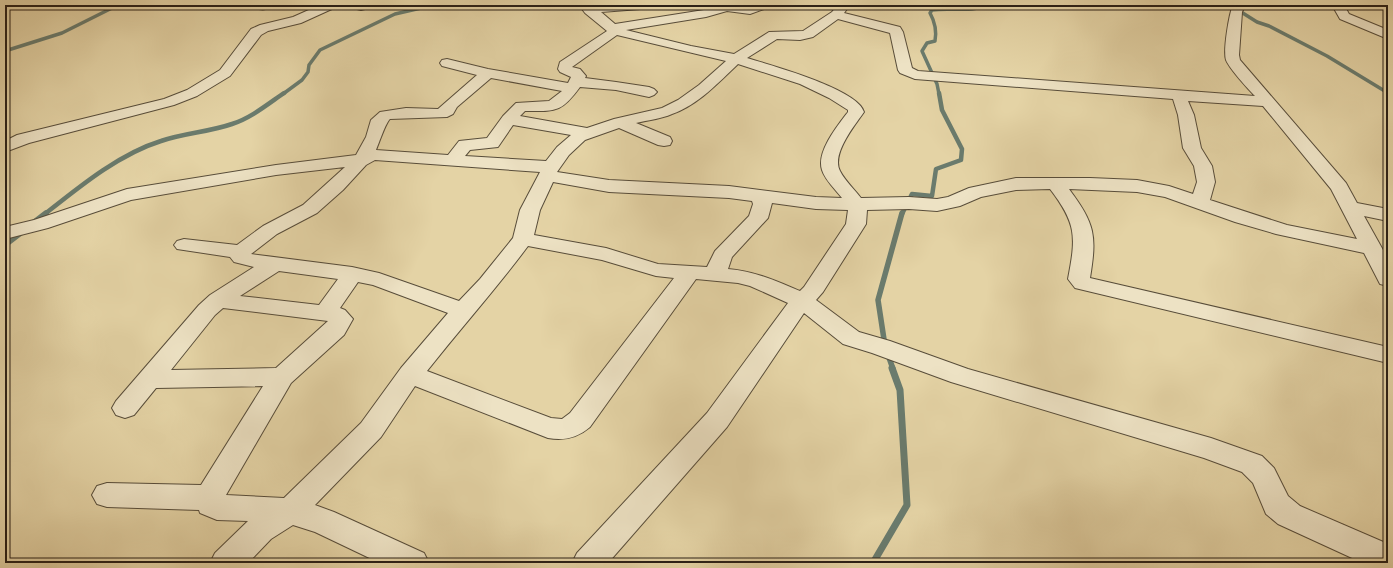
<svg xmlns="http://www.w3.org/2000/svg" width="1393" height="568" font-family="'Old Standard TT',serif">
	<rect width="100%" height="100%" fill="#e4d3a5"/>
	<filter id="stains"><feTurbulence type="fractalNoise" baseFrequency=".005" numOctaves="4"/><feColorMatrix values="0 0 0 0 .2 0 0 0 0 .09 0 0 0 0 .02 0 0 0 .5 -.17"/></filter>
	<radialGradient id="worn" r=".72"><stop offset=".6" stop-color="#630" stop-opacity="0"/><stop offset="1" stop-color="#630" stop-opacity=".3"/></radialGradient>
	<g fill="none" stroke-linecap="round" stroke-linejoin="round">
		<g stroke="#6a7b6d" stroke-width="3.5">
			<path d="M1220 5 1238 10 1257 22 1269 26 1327 56 1388 93"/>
			<path d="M5 51 62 33 118 5"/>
			<path d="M283 94 302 80 308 72 309 65 320 50 395 14 421 8 457 5"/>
			<path d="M939 94 937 84 922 51 927 43 935 41C937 30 935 22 930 13L932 10C951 7 971 13 989 5"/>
		</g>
		<g stroke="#6a7b6d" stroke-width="4.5">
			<path d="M45 214C79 187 119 154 161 141 184 133 209 132 232 124 251 118 268 104 284 93"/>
			<path d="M902 214 912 194 932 196 936 169 961 160 962 149 942 110 939 93"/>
		</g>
		<g stroke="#6a7b6d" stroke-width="5.5">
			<path d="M33 223 46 213"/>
			<path d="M5 245 22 232"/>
			<path d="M893 369 885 346 878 300 902 213"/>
		</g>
		<path stroke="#6a7b6d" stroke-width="7" d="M873 563 907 505 900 390 892 368"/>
		<g stroke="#584d3a" stroke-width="2">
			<g id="minor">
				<path d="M258 5H272C269 9 264 10 259 9Z"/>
				<path d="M320 5H336L334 8 301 23 268 31 261 35 230 76 197 96 174 105 29 143 5 152V141L17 135 164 99 187 90 220 70 251 29 260 25 293 17Z"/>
				<path d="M356 5H371L369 8 361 10 357 9Z"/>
				<path d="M579 5H646L644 8 640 9 601 12 615 24 704 10 720 5 749 6 769 5 767 8 750 14 727 11 706 17 626 30 691 46 734 54 769 32 803 31 832 12 838 5H850L844 13 900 27 903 32 912 68 918 71 1255 96C1248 89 1229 68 1226 60 1223 51 1229 14 1233 5H1245L1242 12 1239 55 1240 60 1346 183 1357 203 1388 209V221L1364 216 1388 259V286L1380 284 1364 253 1276 234 1235 222 1165 197 1137 192 1069 189C1095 224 1097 235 1090 278L1388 347V363L1075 288 1068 279C1076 237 1077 224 1050 189L1016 190 981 197 960 206 937 211 909 209 867 210 866 224 823 292 816 300 859 332 890 341 968 369 1211 438 1262 456 1274 468 1288 496 1300 506 1388 544V563H1363L1278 524 1266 514 1253 483 1242 472 1204 458 951 382 872 353 843 344 804 313 727 427 608 563H572L577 553 707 413 788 303 750 286 738 283 696 279 590 427C577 438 564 441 548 438L415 386 381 437 315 505 334 512 424 553 429 563H380L315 532 293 525 271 539 248 563H210L215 553 248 521 217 520 200 513 199 510 107 507 97 504 92 495 97 486 107 483 201 485 263 386 156 388 134 415 125 418 116 415 112 408 116 401 199 305 210 295 254 267 234 262 230 257 177 249 174 245 177 241 184 239 237 245 263 226 303 205 345 167 276 175 131 200 48 228 5 239V227L34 220 127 189 276 165 356 155 366 137 371 120 380 112 406 108 438 109 477 75 442 66 440 63 442 60 447 59 488 69 568 83 571 77 560 72 558 69 560 62 607 31 585 13ZM838 19 890 33 898 70 900 73 915 79 1173 99 1178 115 1183 148 1194 166 1197 182 1193 194 1169 186 1137 180 1090 178H1016L969 188 948 197 937 199 909 197 861 198C855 190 845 181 840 171 831 154 855 125 864 112 858 89 770 65 747 58L777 39 800 40 813 37ZM617 35 726 61 699 85 678 100 662 108 614 119 587 128 520 116 525 111C556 111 561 113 580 87L616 90 649 97 654 95 657 92 654 89 649 87 616 82 585 78 586 76 580 69 572 67ZM738 64 800 84 829 98 848 110V112C838 125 816 152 822 170 825 180 836 190 842 198L816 197 729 186 609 180 557 172 569 155 585 140 619 128 658 145 664 146 670 145 672 141 670 137 636 123C648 120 661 119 672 114 698 105 719 82 738 64ZM491 78 562 91 549 101 516 103 503 116 487 138 459 141 448 155 376 150C379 143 386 122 390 119L447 117 453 114 457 107ZM1188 101 1263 106 1331 189 1357 239 1287 225 1210 200 1215 182 1212 166 1201 148 1194 115ZM513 125 571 135 557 147 546 161 465 156 470 150 498 147ZM375 160 540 172 520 210 513 238 480 279 459 301 379 273 352 267 251 254 277 234 317 213 343 190 366 165ZM553 182 609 192 729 198 752 201 753 204 749 216 715 251 707 267 658 264 606 248 534 235 540 210ZM772 203 816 209 848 210 846 224 804 287 800 291C776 281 754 271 728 269L732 257 768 218ZM528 246 602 260 656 276 674 278 570 413 562 419 551 418 427 371C460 329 496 289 528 246ZM279 271 338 279 319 305 240 296ZM358 282 373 285 448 313 401 368 361 423 284 498 226 495 291 383 344 335 353 319 345 310 340 308ZM223 308 328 321 276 368 171 370 215 315Z"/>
				<path d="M1332 5H1344L1349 14 1388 30V39L1340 19Z"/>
			</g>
		</g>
		<use href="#minor" fill="#ede2c4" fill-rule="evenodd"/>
	</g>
	<rect width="1393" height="568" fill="none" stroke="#e4d3a5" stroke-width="20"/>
	<rect x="6" y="6" width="1381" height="556" fill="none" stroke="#2a2017" stroke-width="2"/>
	<rect x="10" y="10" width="1373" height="548" fill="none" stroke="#2a2017"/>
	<rect width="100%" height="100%" filter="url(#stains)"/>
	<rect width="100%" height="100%" fill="url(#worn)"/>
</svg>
